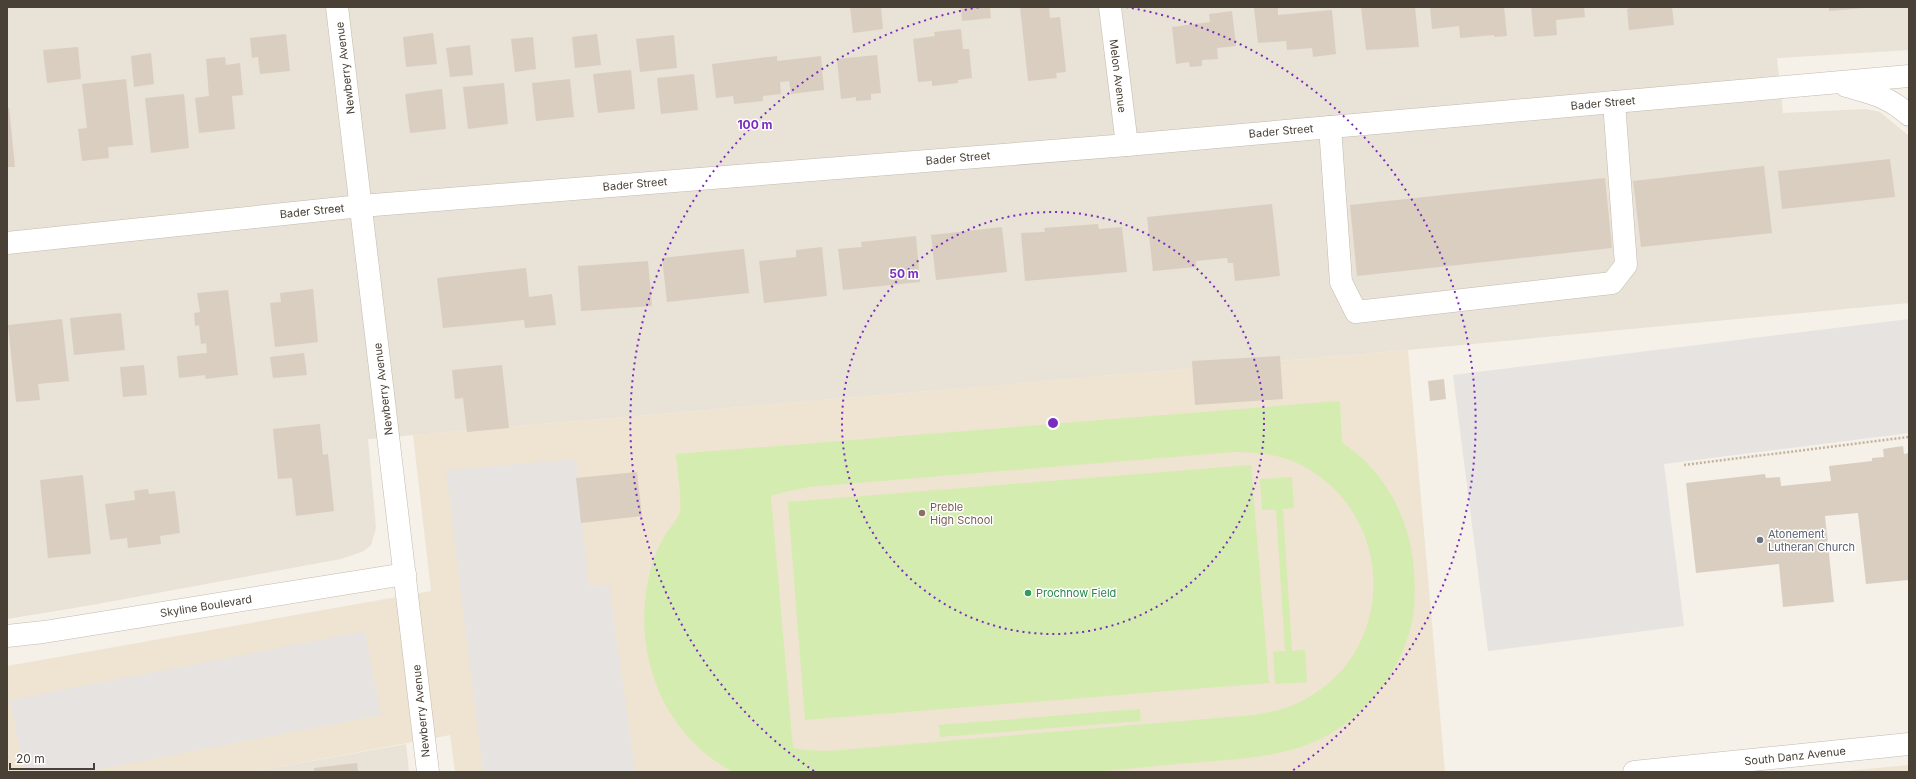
<svg xmlns="http://www.w3.org/2000/svg" width="1916" height="779" font-family="Inter,sans-serif">
	<rect width="100%" height="100%" fill="#f5f0e8"/>
	<g fill="#e9e2d6">
		<path d="M7 7H1909V50L1777 58 1783 113 1866 109 1880 112 1909 136V303L1408 350 368 439 376 528 371 545 364 551 341 559 92 605 7 619Z"/>
		<path d="M406 744 409 772H252Z"/>
	</g>
	<g fill="#efe4d1">
		<path d="M1408 350 1445 772H455L450 735 252 772H7V666L431 591 413 435Z"/>
		<path d="M1909 765V772H1835Z"/>
	</g>
	<g fill="#d4ecaf" fill-rule="evenodd">
		<path d="M1340 401 1342 442C1350 449 1360 455 1367 463 1406 504 1418 553 1414 608 1409 663 1366 719 1316 741 1273 760 1223 760 1176 764 1145 767 1113 771 1081 772 1043 773 1005 772 967 772 889 772 811 772 733 772 658 731 629 645 652 564 655 555 660 543 666 534 670 528 679 518 680 511 682 500 677 467 676 454ZM1233 452C1257 452 1281 454 1303 466 1398 517 1397 655 1300 702 1285 710 1269 712 1253 715L829 751 804 750 793 748 771 496 784 492 809 487Z"/>
		<path d="M1251 465 1269 683 805 720 788 502Z"/>
		<path d="M1292 477 1294 508 1283 509 1292 651 1305 650 1307 682 1275 684 1273 652 1285 651 1276 510H1262L1260 479Z"/>
		<path d="M1140 709 1141 721 940 737 939 725Z"/>
	</g>
	<g fill="#e6e3e0">
		<path d="M1909 319V433L1664 464 1684 626 1488 651 1453 375Z"/>
		<path d="M576 459 589 587 609 584 635 772H483L446 470Z"/>
		<path d="M365 631 381 715 85 772H24L10 700Z"/>
	</g>
	<g fill="#dacec0">
		<path d="M850 7H881L883 29 853 33Z"/>
		<path d="M961 7H990L991 18 962 21Z"/>
		<path d="M1020 7H1049L1050 18 1060 17 1066 72 1056 73 1057 78 1028 81Z"/>
		<path d="M1278 7V15L1332 10 1336 54 1313 57 1312 48 1287 50 1286 41 1258 43 1254 8Z"/>
		<path d="M1361 7H1415L1419 47 1366 50Z"/>
		<path d="M1430 7H1504L1507 36 1494 37V35L1460 38 1459 26 1432 29Z"/>
		<path d="M1531 7H1584L1585 17 1556 20 1557 35 1534 37Z"/>
		<path d="M1633 7H1672L1674 25 1629 30 1627 9Z"/>
		<path d="M1829 7H1865V8L1829 11Z"/>
		<path d="M1232 11 1236 46 1217 48 1218 59 1202 60V66L1190 67 1189 62 1176 64 1172 27 1210 22 1209 14Z"/>
		<path d="M961 29 963 49H969L972 78 958 80V83L932 86V81L918 82 913 39 935 36 934 32Z"/>
		<path d="M433 33 437 64 406 67 403 37Z"/>
		<path d="M286 34 290 71 260 74 258 57 252 58 250 38Z"/>
		<path d="M597 34 601 65 575 68 572 37Z"/>
		<path d="M674 35 677 68 640 72 636 39Z"/>
		<path d="M533 37 536 69 515 72 511 39Z"/>
		<path d="M470 45 473 75 450 77 446 48Z"/>
		<path d="M78 47 81 79 47 83 43 50Z"/>
		<path d="M151 53 154 84 134 87 131 56Z"/>
		<path d="M877 55 881 93 871 94V100L856 101V97L841 99 837 59Z"/>
		<path d="M777 56V61L821 56 824 90 791 94 789 81 780 82 781 94 763 96V101L734 104 733 96 716 98 712 64Z"/>
		<path d="M225 57 226 65 240 63 243 95 232 96 235 129 199 133 195 98 209 96 206 59Z"/>
		<path d="M631 70 635 109 598 113 593 74Z"/>
		<path d="M694 74 698 110 661 114 657 78Z"/>
		<path d="M126 79 133 145 108 147 109 158 82 161 78 129 87 128 82 84Z"/>
		<path d="M570 79 574 117 536 121 532 83Z"/>
		<path d="M504 83 508 124 468 129 463 87Z"/>
		<path d="M442 89 446 129 410 133 405 94Z"/>
		<path d="M184 94 189 148 151 153 145 98Z"/>
		<path d="M9 108 15 167H7V109Z"/>
		<path d="M1890 159 1895 197 1782 209 1778 171Z"/>
		<path d="M1764 166 1772 233 1641 247 1633 181Z"/>
		<path d="M1605 178 1612 248 1357 276 1350 205Z"/>
		<path d="M1272 204 1280 276 1235 281 1233 263H1228L1227 258 1196 261V267L1153 271 1147 217Z"/>
		<path d="M1098 224 1099 229 1122 227 1127 272 1025 281 1021 233 1045 232 1044 228Z"/>
		<path d="M1002 227 1007 272 936 280 931 235Z"/>
		<path d="M916 236 920 282 843 290 838 249 862 247 861 242Z"/>
		<path d="M822 247 827 296 764 303 759 261 796 257V250Z"/>
		<path d="M744 249 749 293 667 302 662 258Z"/>
		<path d="M648 261 652 306 581 311 578 266Z"/>
		<path d="M526 268 529 297 552 294 556 325 525 328 524 320 443 328 437 278Z"/>
		<path d="M313 289 318 342 275 347 270 303 281 302 280 293Z"/>
		<path d="M228 290 238 375 206 379 205 375 179 378 177 356 207 353 206 343 201 344 199 325 195 326 194 313 200 312 197 293Z"/>
		<path d="M121 313 125 350 74 355 70 318Z"/>
		<path d="M62 319 69 381 38 384 40 400 16 402 8 325Z"/>
		<path d="M304 353 307 375 273 378 270 357Z"/>
		<path d="M1280 356 1283 399 1195 405 1192 361Z"/>
		<path d="M144 365 147 395 123 397 120 367Z"/>
		<path d="M502 365 509 428 467 432 463 398 455 399 452 370Z"/>
		<path d="M1444 379 1446 399 1430 401 1428 381Z"/>
		<path d="M320 424 323 455 328 454 334 511 296 516 292 478 278 479 273 429Z"/>
		<path d="M1903 446 1904 454 1909 453V580L1866 584 1858 513 1825 516 1834 602 1783 607 1779 564 1696 573 1686 483 1765 474 1766 478 1780 477 1781 486 1831 481 1829 466 1872 461V458L1884 457 1883 449Z"/>
		<path d="M637 472 642 516 581 523 576 478Z"/>
		<path d="M83 475 91 554 48 558 40 480Z"/>
		<path d="M148 489 149 494 175 491 180 533 160 536 161 544 128 548 127 538 110 540 105 504 135 500 134 491Z"/>
		<path d="M357 763 358 772H314V768Z"/>
	</g>
	<g fill="none" stroke-linecap="round" stroke-linejoin="round">
		<g stroke="#c4baad" stroke-width="23">
			<g id="minor">
				<path d="M337 7 428 772"/>
				<path d="M1110 7 1127 145"/>
				<path d="M1846 86C1874 94 1887 96 1909 115"/>
				<path d="M1330 127 1341 282 1356 312 1612 283 1626 265 1614 102"/>
				<path d="M7 243 361 206 1127 145 1909 76"/>
				<path d="M7 636 44 632 405 574"/>
				<path d="M1634 772 1909 744"/>
			</g>
		</g>
		<path stroke="#c4b29a" stroke-width="2.5" stroke-dasharray="2 2" stroke-linecap="butt" d="M1684 465 1909 437"/>
		<use href="#minor" stroke="#fff" stroke-width="22"/>
	</g>
	<g fill="none" stroke="#7b2cbf" stroke-width="2" stroke-dasharray="2 4">
		<circle cx="1053" cy="423" r="211"/>
		<path d="M814 771A422 422 0 0 1 980 7M1126 7A422 422 0 0 1 1292 771"/>
	</g>
	<circle fill="#8d6e63" stroke="#fff" stroke-width="1.5" cx="922" cy="513" r="4"/>
	<circle fill="#6b7280" stroke="#fff" stroke-width="1.5" cx="1760" cy="540" r="4"/>
	<circle fill="#2e9e5b" stroke="#fff" stroke-width="1.5" cx="1028" cy="593" r="4"/>
	<g text-anchor="middle" dominant-baseline="central" stroke-width="3" stroke-linejoin="round" paint-order="stroke">
		<g font-size="11" fill="#494036" stroke="#fff">
			<text transform="translate(345 68) rotate(-97)">Newberry Avenue</text>
			<text transform="translate(1118 76) rotate(83)">Melon Avenue</text>
			<text transform="translate(1603 103) rotate(-5)">Bader Street</text>
			<text transform="translate(1281 131) rotate(-5)">Bader Street</text>
			<text transform="translate(958 158) rotate(-5)">Bader Street</text>
			<text transform="translate(635 184) rotate(-5)">Bader Street</text>
			<text transform="translate(312 211) rotate(-6)">Bader Street</text>
			<text transform="translate(383 389) rotate(-97)">Newberry Avenue</text>
			<text transform="translate(206 606) rotate(-9)">Skyline Boulevard</text>
			<text transform="translate(421 711) rotate(-96)">Newberry Avenue</text>
			<text transform="translate(1795 756) rotate(-6)">South Danz Avenue</text>
		</g>
		<g font-size="11" fill="#785e54" stroke="#fff" text-anchor="start">
			<text x="930" y="507">Preble<tspan x="930" dy="13">High School</tspan></text>
		</g>
		<g font-size="11" fill="#5b616d" stroke="#fff" text-anchor="start">
			<text x="1768" y="534">Atonement<tspan x="1768" dy="13">Lutheran Church</tspan></text>
		</g>
		<g font-size="11" fill="#27864d" stroke="#fff" text-anchor="start">
			<text x="1036" y="593">Prochnow Field</text>
		</g>
	</g>
	<circle cx="1053" cy="423" r="6" fill="#7b2cbf" stroke="#fff" stroke-width="2"/>
	<g font-size="12" text-anchor="middle" font-weight="bold" fill="#7b2cbf" stroke="#fff" stroke-width="3" stroke-linejoin="round" paint-order="stroke">
		<text x="755" y="129">100 m</text>
		<text x="904" y="278">50 m</text>
	</g>
	<rect width="1916" height="779" fill="none" stroke="#494036" stroke-width="16"/>
	<path d="M10 763v6h84v-6" fill="none" stroke="#494036" stroke-width="2"/>
	<text x="16" y="763" font-size="12" fill="#494036" stroke="#ffffff" stroke-width="3" paint-order="stroke">20 m</text>
</svg>
